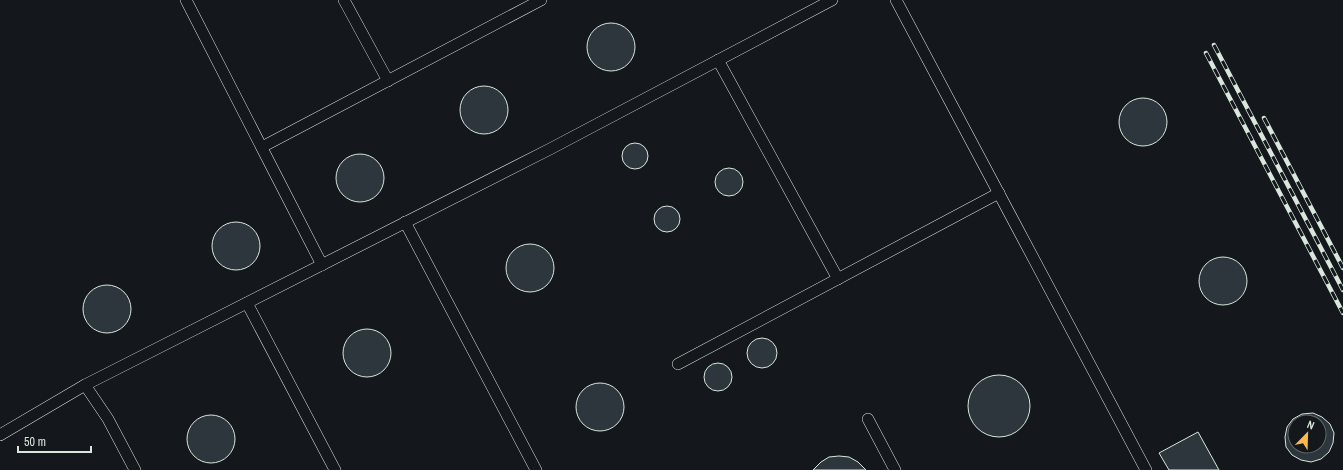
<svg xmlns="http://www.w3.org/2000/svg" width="1343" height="470" font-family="'Archivo Narrow',sans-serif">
	<rect width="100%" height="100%" fill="#14181c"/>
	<g fill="#2c363c" stroke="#d8e6dc" fill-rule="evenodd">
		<circle cx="611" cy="47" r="24"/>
		<circle cx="484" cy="110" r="24"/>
		<circle cx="1143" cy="122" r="24"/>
		<circle cx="635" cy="156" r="13"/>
		<circle cx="360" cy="178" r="24"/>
		<circle cx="729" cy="182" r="14"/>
		<circle cx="667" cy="219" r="13"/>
		<circle cx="236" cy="246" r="24"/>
		<circle cx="530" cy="268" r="24"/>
		<circle cx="1223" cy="281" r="24"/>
		<circle cx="107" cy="309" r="24"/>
		<circle cx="367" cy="353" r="24"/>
		<circle cx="762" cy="353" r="15"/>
		<circle cx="718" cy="377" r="14"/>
		<circle cx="999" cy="406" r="31"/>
		<circle cx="600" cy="407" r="24"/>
		<path d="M1313 413 1322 417 1330 424 1334 433 1333 443 1329 452 1321 459 1311 462 1301 460 1292 455 1286 447 1285 437 1287 427 1293 419 1302 414ZM1295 422H1319V446H1295Z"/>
		<circle cx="211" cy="439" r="24"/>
		<path d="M1198 432 1219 470H1169L1159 453Z"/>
		<path d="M839 456 849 457 858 462 866 470H813L821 462 829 457Z"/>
	</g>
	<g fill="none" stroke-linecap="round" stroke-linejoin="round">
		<g stroke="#d8e6dc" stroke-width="12">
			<g id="minor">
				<path d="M186 0 322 265"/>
				<path d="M344 0 388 81"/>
				<path d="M896 0 1146 470"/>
				<path d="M718 60 838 279"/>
				<path d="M262 147 541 0"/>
				<path d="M405 222 536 470"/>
				<path d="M247 303 335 470"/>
				<path d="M678 364 999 193"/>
				<path d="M85 385 108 419 135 470"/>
				<path d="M868 419 895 470"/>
				<path d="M0 435 85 385 550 149 832 0"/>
			</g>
		</g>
		<use href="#minor" stroke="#14181c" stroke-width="11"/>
		<g stroke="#d8e6dc" stroke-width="4.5">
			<g id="rail">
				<path d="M1214 45 1343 290"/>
				<path d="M1206 53 1343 313"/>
				<path d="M1264 118 1343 268"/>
			</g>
		</g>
		<use href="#rail" stroke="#14181c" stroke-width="3" stroke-dasharray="9" stroke-linecap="butt"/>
	</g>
	<g transform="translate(1307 434) rotate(23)"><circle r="19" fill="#14181c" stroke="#626a69"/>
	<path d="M0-3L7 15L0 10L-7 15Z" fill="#ffb74d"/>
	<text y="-6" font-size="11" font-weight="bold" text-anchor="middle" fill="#d8e6dc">N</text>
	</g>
	<path d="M18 446v6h73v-6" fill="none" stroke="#d8e6dc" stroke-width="2"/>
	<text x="24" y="446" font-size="12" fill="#d8e6dc" stroke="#14181c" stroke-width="3" paint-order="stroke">50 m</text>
</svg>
